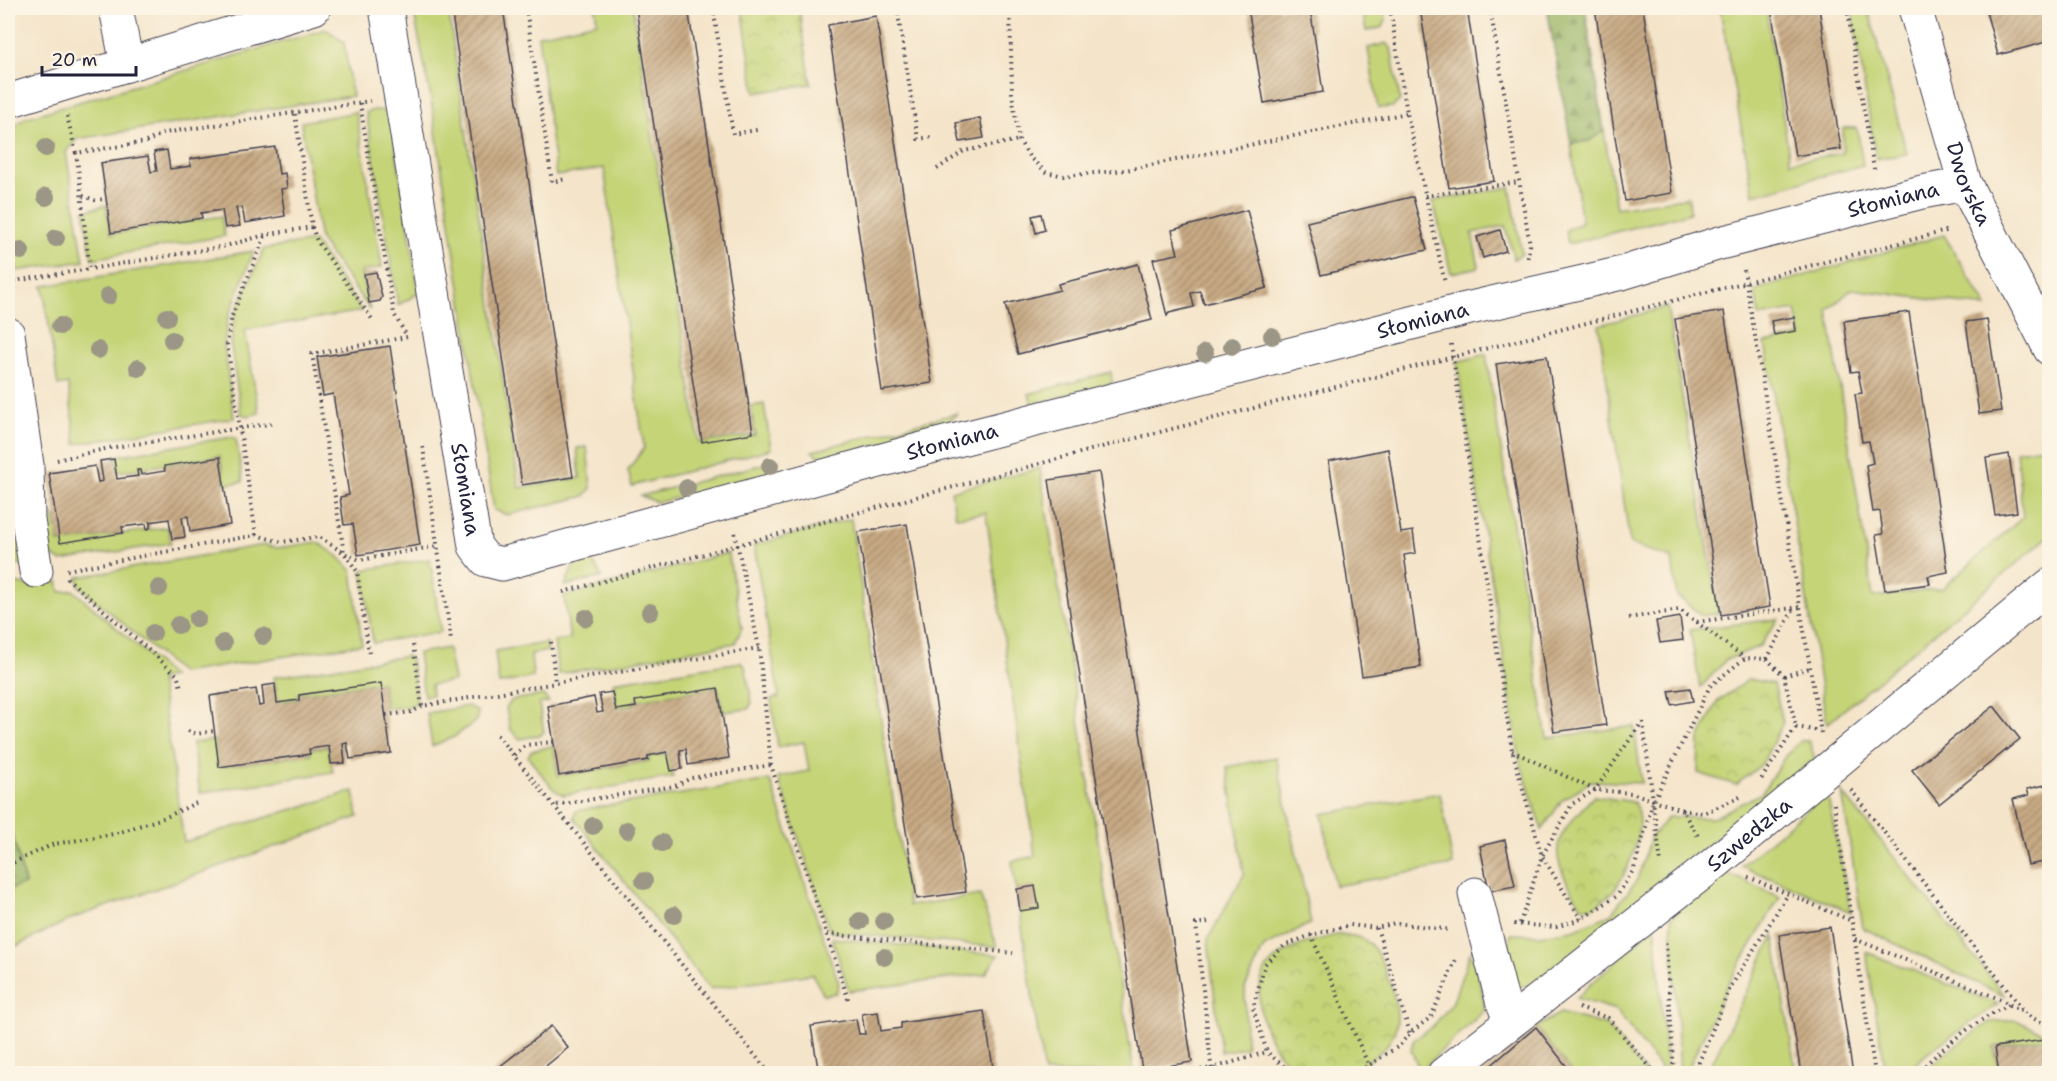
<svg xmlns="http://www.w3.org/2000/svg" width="2057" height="1081" font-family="'Shantell Sans',sans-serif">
	<defs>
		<pattern id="forest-firs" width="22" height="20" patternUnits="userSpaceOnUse" patternTransform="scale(1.5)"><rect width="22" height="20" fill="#9bb668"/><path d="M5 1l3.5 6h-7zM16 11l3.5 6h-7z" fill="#7e9457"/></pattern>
		<pattern id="park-crowns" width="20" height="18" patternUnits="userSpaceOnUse" patternTransform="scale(1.5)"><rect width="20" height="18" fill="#c4d477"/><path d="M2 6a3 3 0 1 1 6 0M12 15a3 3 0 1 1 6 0" fill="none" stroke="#a8b668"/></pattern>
		<pattern id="building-hatch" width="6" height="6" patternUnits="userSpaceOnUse" patternTransform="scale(1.5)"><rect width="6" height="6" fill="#c8aa84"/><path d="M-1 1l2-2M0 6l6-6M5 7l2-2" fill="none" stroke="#a28a6d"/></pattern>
	</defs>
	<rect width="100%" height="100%" fill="#fcf5e5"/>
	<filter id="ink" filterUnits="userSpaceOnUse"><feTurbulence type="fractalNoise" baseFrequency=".0167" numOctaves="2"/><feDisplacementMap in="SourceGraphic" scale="12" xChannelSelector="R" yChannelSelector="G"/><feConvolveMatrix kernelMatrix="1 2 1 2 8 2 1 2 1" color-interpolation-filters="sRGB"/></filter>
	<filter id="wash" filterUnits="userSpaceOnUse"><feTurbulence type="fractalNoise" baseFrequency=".008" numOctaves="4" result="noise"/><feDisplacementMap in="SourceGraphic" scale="24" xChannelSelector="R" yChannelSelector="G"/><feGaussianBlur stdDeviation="1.35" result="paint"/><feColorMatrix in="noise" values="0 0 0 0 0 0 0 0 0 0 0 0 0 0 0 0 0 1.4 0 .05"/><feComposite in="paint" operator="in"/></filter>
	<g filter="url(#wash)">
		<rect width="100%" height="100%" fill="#f4e4c9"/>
		<g fill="#c4d477" stroke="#737b59" stroke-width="1.5">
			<path d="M413 8H448L519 488 580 478 577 448 587 447 591 488 585 496 507 515 494 510 431 99Z"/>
			<path d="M595 8H633L699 443 755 435 751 406 764 404 771 449 632 486 628 470 644 448 604 168 556 176 538 35 597 22Z"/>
			<path d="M1362 8H1384L1386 19 1383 27 1366 31Z"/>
			<path d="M1720 8H1766L1790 162 1843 153V128H1857L1863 165 1753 195Z"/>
			<path d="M1852 8H1868L1907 154 1876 159Z"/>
			<path d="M326 29 344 42 352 96 77 139 66 152 84 261 16 271 8 215V136L10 129 25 118Z"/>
			<path d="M1387 43 1391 48 1400 100 1393 107 1378 108 1368 48Z"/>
			<path d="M375 110 390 111 419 293 398 305 366 112Z"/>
			<path d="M356 112 382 267 361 272 370 310 320 240 301 122Z"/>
			<path d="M1604 131 1616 208 1689 197 1690 213 1568 244 1566 230 1582 223 1571 144 1589 141Z"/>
			<path d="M1510 187 1522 254 1514 259 1505 226 1472 233 1479 267 1451 273 1433 201Z"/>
			<path d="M106 205 111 234 221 216 225 236 92 259 84 211Z"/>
			<path d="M1944 235 1987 307 1852 289 1828 310 1873 597 1943 588 2023 517 2016 451 2049 446V536L1827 724 1765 343 1801 336 1796 310 1759 316 1755 290Z"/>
			<path d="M314 241 362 311 245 330 259 413 248 416 241 414 231 346 234 316 264 249Z"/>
			<path d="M254 251 228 318 224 346 234 418 76 444 68 384 58 386 43 286Z"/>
			<path d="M1667 307 1719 613 1703 616 1677 596 1672 558 1630 544 1599 325Z"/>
			<path d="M1486 354 1547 738 1634 726 1642 783 1591 781 1562 800 1542 830 1520 761 1457 362Z"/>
			<path d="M1111 372 1112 383 1032 404 1029 394Z"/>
			<path d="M958 413 943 427 822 459 812 451Z"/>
			<path d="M232 437 236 439 243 482 225 484 220 456 118 472 115 456Z"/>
			<path d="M779 460 767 474 664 501 656 502 641 496Z"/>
			<path d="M1040 468 1134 1073H1044L1012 861 1035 856 986 513 956 517 951 491Z"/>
			<path d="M13 480 25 566 8 564V481Z"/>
			<path d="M54 515 59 543 168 527 171 543 61 561 47 553 37 517Z"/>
			<path d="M851 519 909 906 980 895 997 947 830 932 778 777 809 771 804 742 778 747 771 699 779 697 754 545Z"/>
			<path d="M317 542 338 556 352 571 362 644 181 673 79 586 78 577 264 545 278 548Z"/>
			<path d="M728 553 742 628 735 643 558 674 554 641 570 639 564 596Z"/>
			<path d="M589 555 602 577 565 586 572 569Z"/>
			<path d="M430 559 441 632 373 643 362 570Z"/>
			<path d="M58 581 60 592 73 590 173 677 160 679 184 842 354 791 358 817 71 919 8 950V890L25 883 8 817V582L29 586Z"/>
			<path d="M1778 619 1760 646 1726 660 1700 688 1690 630Z"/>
			<path d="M546 643 548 651 531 654 533 677 499 684 495 651Z"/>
			<path d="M448 648 454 681 431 685 432 695 424 696 418 653Z"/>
			<path d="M407 656 411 659 417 701 412 706 386 709 382 682 298 694V699L278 702 274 677Z"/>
			<path d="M741 662 745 666 752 703 748 709 723 712 718 687 634 701V705L617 708 613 682Z"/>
			<path d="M543 695 549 702 539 704 544 732 540 735 520 739 510 729 506 708 512 700Z"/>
			<path d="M468 706 478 712 476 721 454 737 432 746 427 713Z"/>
			<path d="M215 740 219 767 311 754 310 749 328 747 333 772 200 793 192 743Z"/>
			<path d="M1801 741H1809L1815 759 1533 987 1505 986 1503 969 1511 934 1539 935 1573 930 1610 915 1637 880 1651 837 1668 817 1713 818 1762 793 1786 755Z"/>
			<path d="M553 746 558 776 649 761V756L667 754 673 777 563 795 553 789 528 757 531 751Z"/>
			<path d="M1276 757 1311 923 1264 947 1245 988 1246 1047 1221 1052 1208 939 1244 874 1227 767Z"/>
			<path d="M770 780 839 984 836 993 824 995 812 974 710 989 574 818 576 811 580 810Z"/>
			<path d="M1842 792 2006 997 1863 928Z"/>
			<path d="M1440 793 1453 865 1335 886 1322 814Z"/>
			<path d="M1827 793 1851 912 1741 866Z"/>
			<path d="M1724 872 1780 897 1729 982 1686 1073H1680L1671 918Z"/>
			<path d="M1655 925 1667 1073H1664L1616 1010 1576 998Z"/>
			<path d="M1774 935 1796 1073H1707Z"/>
			<path d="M832 938 998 955 986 974 849 991Z"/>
			<path d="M1866 952 1998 1004 1931 1050 1905 1073H1886Z"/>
			<path d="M1470 953 1478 969 1485 1010 1420 1071 1411 1050 1413 1041 1434 1025 1452 1004Z"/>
			<path d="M1560 1013 1606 1025 1646 1073H1572L1536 1027Z"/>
			<path d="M2016 1020 2049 1036V1041L2046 1042 2045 1038 1994 1047 1998 1073H1926L1945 1053 1990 1022Z"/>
		</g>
		<g fill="url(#forest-firs)" stroke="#5e6c52" stroke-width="1.5">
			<path d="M1547 8H1585L1604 131 1589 141 1571 144Z"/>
			<path d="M8 817 25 884 8 890Z"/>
		</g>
		<g fill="url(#park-crowns)" stroke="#737b59" stroke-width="1.5">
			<path d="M742 8H799L811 84 755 93Z"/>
			<path d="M1749 679 1774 684 1783 723 1762 764 1736 785 1698 773 1699 739 1718 701Z"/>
			<path d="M1594 796 1634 802C1647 827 1631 864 1617 886 1611 895 1601 902 1592 908L1581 906C1547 850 1549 843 1594 796Z"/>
			<path d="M1340 934C1349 935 1359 936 1366 941 1378 949 1382 963 1387 976 1400 1009 1405 1034 1374 1057 1361 1067 1344 1074 1327 1074 1314 1074 1303 1075 1292 1067 1266 1049 1244 985 1273 961 1291 945 1317 940 1340 934Z"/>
		</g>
		<g id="blocks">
			<g fill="url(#building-hatch)">
				<path d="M451 8H503L573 477 522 485Z"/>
				<path d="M636 8H688L753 433 702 442Z"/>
				<path d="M1248 8H1310L1323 92 1264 103Z"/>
				<path d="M1420 8H1467L1494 181 1449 188Z"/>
				<path d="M1595 8H1643L1672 193 1625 201Z"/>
				<path d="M1771 8H1819L1841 149 1795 156Z"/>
				<path d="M1985 8H2050V41L1998 55Z"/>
				<path d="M876 16 932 383 882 391 828 25Z"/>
				<path d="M980 118 984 138 960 142 956 123Z"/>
				<path d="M275 147 279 174 285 173 287 188 281 189 285 216 245 223 242 207 236 208 240 226 225 228 222 210 201 213 202 218 111 233 101 163 148 156 151 172 157 171 154 152 167 150 170 169 191 166 190 159Z"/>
				<path d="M1411 197H1413L1427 250 1321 275 1307 222Z"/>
				<path d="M1247 210 1267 288 1204 304 1200 291 1191 293 1194 307 1169 313 1167 316 1153 259 1178 254 1172 230Z"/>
				<path d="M1041 214 1045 230 1036 233 1032 216Z"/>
				<path d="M1500 230 1506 251 1483 258 1477 237Z"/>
				<path d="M1138 264 1152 320 1018 354 1005 304 1060 290 1058 284Z"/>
				<path d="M376 272 382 297 380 301 369 303 364 274Z"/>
				<path d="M1724 311 1770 607 1721 615 1675 319Z"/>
				<path d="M1909 312 1948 572 1928 576 1930 584 1885 590 1876 535 1883 534 1880 511 1873 512 1866 465 1873 463 1869 441 1862 442 1855 394 1862 393 1858 371 1851 372 1844 321Z"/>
				<path d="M1794 317 1796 331 1774 335 1771 321Z"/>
				<path d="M1987 319 2001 411 1979 414 1966 322Z"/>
				<path d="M390 346 420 545 358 555 353 524 344 525 340 497 349 495 333 394 323 396 317 357Z"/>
				<path d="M1547 356 1606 725 1554 732 1496 364Z"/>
				<path d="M1388 449 1401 533 1413 531 1416 553 1404 555 1421 667 1362 676 1329 461Z"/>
				<path d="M2009 454 2017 512 1995 515 1986 458Z"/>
				<path d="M220 457 230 525 190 532 188 516 182 517 185 537 172 539 169 519 150 522V528L147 529 146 524 122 527 123 533 60 543 49 473 95 466 98 482 103 481 100 461 114 459 117 479 138 476 137 470H140L141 475 165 471 164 466Z"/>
				<path d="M1099 472 1192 1062 1142 1070 1049 480Z"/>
				<path d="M907 524 966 892 917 899 858 532Z"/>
				<path d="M1680 617 1683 640 1660 643 1656 621Z"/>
				<path d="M381 683 391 753 350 759 347 743 343 744 345 763 331 764 329 746 309 749 310 754 219 767 210 696 256 689 259 706 264 705 262 686 275 684 277 703 299 700V695Z"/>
				<path d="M718 688 729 758 688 765 686 749 680 750 682 769 671 771 667 752 648 756V760L559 776 548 706 594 697 597 713 603 712 599 694 612 692 616 710 636 707 635 701Z"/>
				<path d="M1690 688 1693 701 1672 705 1669 691Z"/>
				<path d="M1994 706 2020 739 1939 804 1912 770Z"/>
				<path d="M2050 784V867L2045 868 2044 862 2028 865 2013 799 2029 795 2027 789Z"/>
				<path d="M1505 840 1515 886 1489 891 1480 846Z"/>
				<path d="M1035 886 1039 908 1020 911 1017 889Z"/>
				<path d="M1830 927 1853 1074H1801L1779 935Z"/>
				<path d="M984 1011 994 1074H819L811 1026 856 1019 859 1034H865L862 1014 878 1012 881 1031 901 1028V1023Z"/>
				<path d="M551 1026 568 1048 536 1074H496L494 1071Z"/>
				<path d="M1536 1027 1571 1072 1569 1074H1481Z"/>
				<path d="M2044 1040 2049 1074H1999L1995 1047Z"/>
			</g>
		</g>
	</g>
	<g filter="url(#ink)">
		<use href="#blocks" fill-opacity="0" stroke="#423f50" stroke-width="1.5"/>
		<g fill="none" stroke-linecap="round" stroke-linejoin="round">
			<g stroke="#423f50" stroke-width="35">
				<g id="minor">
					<path d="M116 8 127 65"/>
					<path id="s1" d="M386 8 475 546 486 560 502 564 930 447 1466 309 1622 273 1720 243 1922 192 1965 184"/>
					<path id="s2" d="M1915 8 1965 184 2050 349"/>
					<path d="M8 101 314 8"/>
					<path d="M8 334 27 465 28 520 36 571"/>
					<path d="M1475 894 1502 1000 1510 1020"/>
					<path id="s3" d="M1444 1074 1715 863 2050 585"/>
				</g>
			</g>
			<g stroke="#423f50" stroke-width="4" stroke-dasharray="1.5 4.5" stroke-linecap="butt">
				<path d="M526 8 552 182 566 179"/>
				<path d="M713 8 733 134 757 130"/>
				<path d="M897 8 918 139 932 137"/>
				<path d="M1010 8 1012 93 1019 140 1030 158 1046 172 1064 176 1126 170 1407 113"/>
				<path d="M1390 8 1407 113 1445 283"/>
				<path d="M1490 8 1530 245 1527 260"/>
				<path d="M1847 8 1874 169"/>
				<path d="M360 103 394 314 405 333"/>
				<path d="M295 114 312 227 265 235 226 246 90 269C84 230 82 192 76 153L146 142 164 133 370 101"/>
				<path d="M67 116 76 153"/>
				<path d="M937 169 964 151 1019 140"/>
				<path d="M83 196 95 200 106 199"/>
				<path d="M1425 196 1519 182"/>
				<path d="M312 227 317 241 372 319"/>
				<path d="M1744 270 1821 733"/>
				<path d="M8 282 90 269"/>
				<path d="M407 337 312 354 344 553 360 560 437 546"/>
				<path d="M1451 344 1512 750 1542 856 1581 919"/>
				<path d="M423 447 451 640"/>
				<path d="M57 460 109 448 275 423"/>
				<path d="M735 533 759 648 771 765 849 1002"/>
				<path d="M256 535 227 344 232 316 265 236"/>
				<path d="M67 570 256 535 281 542 319 537 344 553 357 571 369 653"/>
				<path d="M67 578 177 675 181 687"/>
				<path d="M563 592 1117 443 1950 230"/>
				<path d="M1629 618 1680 610 1745 658"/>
				<path d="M1697 622 1800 607"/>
				<path d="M551 642 555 683"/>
				<path d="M413 645 422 706"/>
				<path d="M1767 659 1794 608"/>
				<path d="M1784 676 1810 668"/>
				<path d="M386 715 412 712 422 706 759 648"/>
				<path d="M1643 722 1661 864"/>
				<path d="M1796 727 1820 731"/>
				<path d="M188 731 197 734 214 731"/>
				<path d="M497 735 770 1074"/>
				<path d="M1512 751 1595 790 1632 793 1682 810 1698 836"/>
				<path d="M514 755 526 745 553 742"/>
				<path d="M1851 790 2027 1015 2050 1027"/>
				<path d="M1834 804 1875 1074"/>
				<path d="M557 805 675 786 691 778 771 765"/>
				<path d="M1682 810 1704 813 1740 797"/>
				<path d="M8 865 54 844 114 834 166 817 196 803"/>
				<path d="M1748 877 1852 921"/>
				<path d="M1208 922 1196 924 1212 1074"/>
				<path d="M1520 923 1542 856 1572 804 1595 790 1642 722"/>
				<path d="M1514 924 1556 927 1581 919 1617 896 1634 869 1653 802 1710 686 1745 658 1767 659 1784 676 1796 727 1760 781"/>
				<path d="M1377 928 1410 1033"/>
				<path d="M827 934 1013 953"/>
				<path d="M1311 935 1369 1066"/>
				<path d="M1855 939 2002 1000 2024 1013"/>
				<path d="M1666 943 1674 1074"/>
				<path d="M1579 1008 1608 1018 1656 1074"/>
				<path d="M1171 1074 1213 1068"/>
				<path d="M1226 1074 1213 1068 1267 1052"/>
				<path d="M1293 1074 1267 1052 1253 1008 1265 964 1284 946 1311 935 1350 925 1377 928 1395 923 1451 930"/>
				<path d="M1355 1074 1399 1046 1410 1033 1431 1017 1457 957"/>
				<path d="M1694 1074 1730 988 1788 894"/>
				<path d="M1917 1074C1944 1045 1974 1022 2009 1005"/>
			</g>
			<use href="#minor" stroke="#fff" stroke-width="33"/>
		</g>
		<g fill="#9b9685">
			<circle cx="46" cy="148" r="9"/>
			<circle cx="46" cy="197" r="9"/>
			<circle cx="56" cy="238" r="9"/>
			<circle cx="21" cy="251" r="9"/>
			<circle cx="108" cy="296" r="9"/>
			<circle cx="167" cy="317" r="9"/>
			<circle cx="60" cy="326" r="9"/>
			<circle cx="1272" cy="336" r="9"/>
			<circle cx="172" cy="340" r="9"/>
			<circle cx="1232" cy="346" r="9"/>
			<circle cx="98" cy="350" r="9"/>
			<circle cx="1205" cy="353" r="9"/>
			<circle cx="138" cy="368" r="9"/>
			<circle cx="770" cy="466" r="9"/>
			<circle cx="687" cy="488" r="9"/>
			<circle cx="159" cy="588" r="9"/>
			<circle cx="650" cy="612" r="9"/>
			<circle cx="586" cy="618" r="9"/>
			<circle cx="197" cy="619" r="9"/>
			<circle cx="178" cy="625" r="9"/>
			<circle cx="153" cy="633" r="9"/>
			<circle cx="263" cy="636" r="9"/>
			<circle cx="223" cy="643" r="9"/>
			<circle cx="593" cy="826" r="9"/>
			<circle cx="627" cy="830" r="9"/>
			<circle cx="662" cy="843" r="9"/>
			<circle cx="644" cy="881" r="9"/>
			<circle cx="674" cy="915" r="9"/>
			<circle cx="860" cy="921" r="9"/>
			<circle cx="884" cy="921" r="9"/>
			<circle cx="884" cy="957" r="9"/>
		</g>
	</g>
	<g text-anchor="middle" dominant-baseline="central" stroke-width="5" stroke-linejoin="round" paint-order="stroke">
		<g font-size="21" fill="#22223b" stroke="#fcf5e5">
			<text stroke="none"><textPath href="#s2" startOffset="184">Dworska</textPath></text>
			<text stroke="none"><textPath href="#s1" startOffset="2018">Słomiana</textPath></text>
			<text stroke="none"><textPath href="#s1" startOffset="1532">Słomiana</textPath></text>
			<text stroke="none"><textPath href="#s1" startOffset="1046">Słomiana</textPath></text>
			<text stroke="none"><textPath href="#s1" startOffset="488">Słomiana</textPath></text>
			<text stroke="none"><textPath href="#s3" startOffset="388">Szwedzka</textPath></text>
		</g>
	</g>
	<rect width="2057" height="1081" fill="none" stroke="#fcf5e5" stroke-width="30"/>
	<path d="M42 66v9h94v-9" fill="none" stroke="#22223b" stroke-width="3"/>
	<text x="51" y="66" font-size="18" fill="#22223b" stroke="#fcf5e5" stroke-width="4.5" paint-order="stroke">20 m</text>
</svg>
